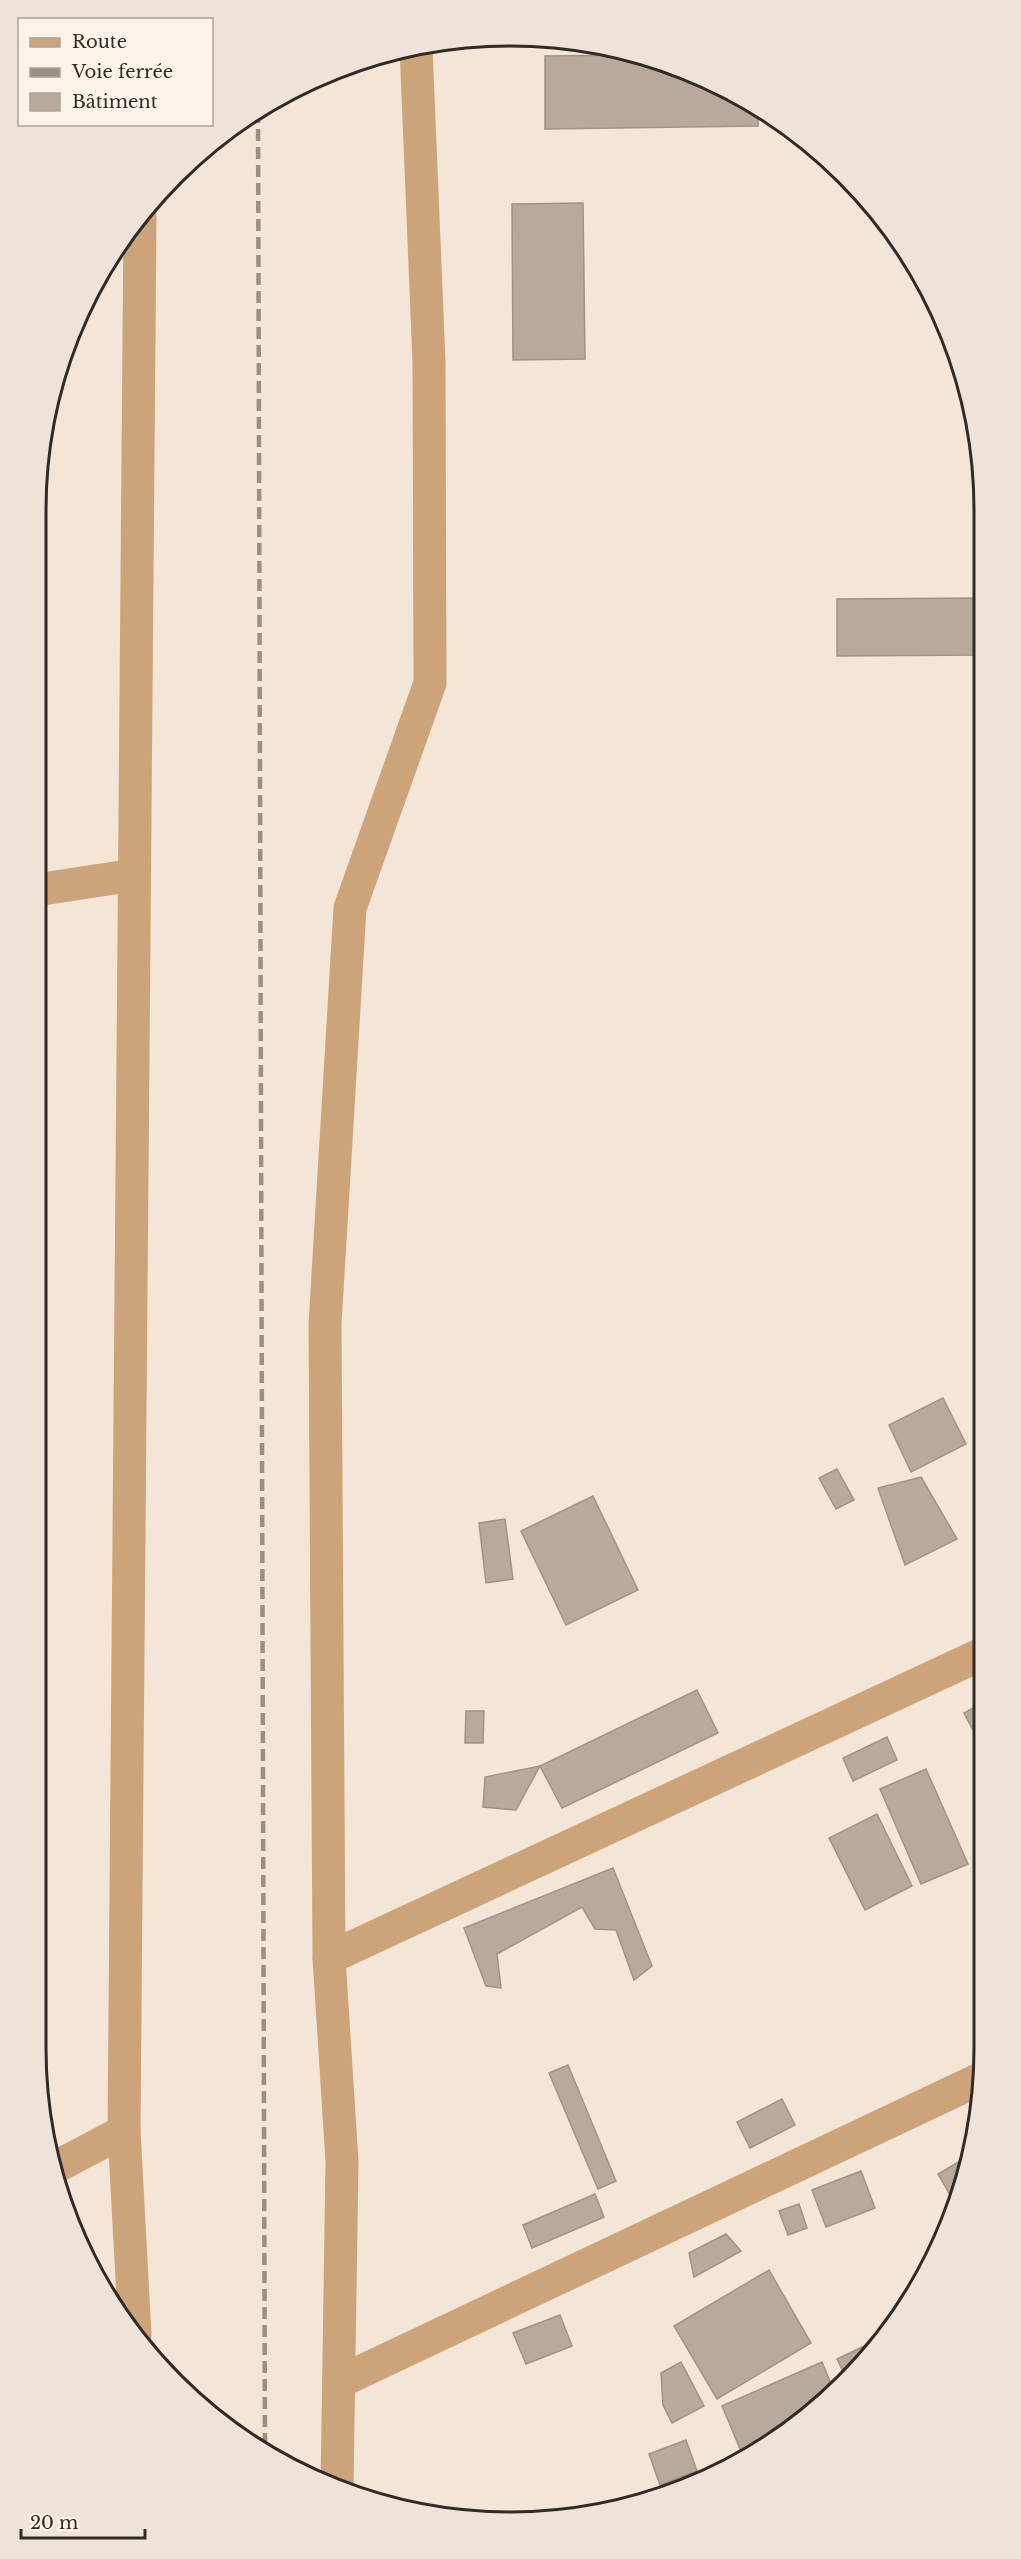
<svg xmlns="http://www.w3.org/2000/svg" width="1021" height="2559" font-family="'Libre Baskerville',serif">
	<rect width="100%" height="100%" fill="#f3e5d8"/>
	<g fill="#b7aa9d" stroke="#9f9286" stroke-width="1.5">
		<path d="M638 55 663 61 758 108V126L545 129V56Z"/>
		<path d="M583 203 585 359 513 360 512 204Z"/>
		<path d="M981 598V655L837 656V599Z"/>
		<path d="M943 1398 966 1444 911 1472 889 1425Z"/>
		<path d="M837 1469 854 1500 836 1509 819 1478Z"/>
		<path d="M921 1477 957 1539 905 1565 878 1488Z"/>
		<path d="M593 1496 638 1590 566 1625 521 1531Z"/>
		<path d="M505 1519 513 1579 486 1583 479 1523Z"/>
		<path d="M697 1690 718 1733 562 1808 540 1766Z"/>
		<path d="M984 1702V1751L964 1713Z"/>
		<path d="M466 1711H484L483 1743H465Z"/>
		<path d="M887 1737 897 1760 853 1781 843 1758Z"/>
		<path d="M540 1766 516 1810 483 1807 485 1777Z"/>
		<path d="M926 1769 968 1864 921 1884 880 1789Z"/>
		<path d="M877 1814 912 1886 865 1910 829 1838Z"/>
		<path d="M613 1868 652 1966 634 1980 616 1930 595 1929 582 1907 497 1954 501 1988 486 1986 464 1928Z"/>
		<path d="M568 2065 616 2181 598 2189 549 2073Z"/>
		<path d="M782 2099 795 2125 750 2148 737 2122Z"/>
		<path d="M967 2157 960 2201 957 2207 938 2174Z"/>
		<path d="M861 2171 875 2208 826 2227 812 2190Z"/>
		<path d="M595 2194 604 2217 532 2248 523 2225Z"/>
		<path d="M799 2204 807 2228 788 2235 779 2211Z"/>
		<path d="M726 2234 741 2251 694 2277 689 2253Z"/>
		<path d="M769 2270 811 2343 717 2399 674 2326Z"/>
		<path d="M560 2315 572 2346 526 2364 513 2333Z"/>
		<path d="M889 2334 887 2338 847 2380 837 2359Z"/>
		<path d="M681 2362 704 2406 672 2423 663 2405 661 2373Z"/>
		<path d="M822 2362 835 2393 824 2405 789 2430 741 2451 722 2406Z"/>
		<path d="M686 2440 697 2471 660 2485 649 2454Z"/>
	</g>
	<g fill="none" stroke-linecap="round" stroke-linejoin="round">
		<g stroke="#cda47a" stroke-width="33">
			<path d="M36 890 134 875"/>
			<path d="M329 1958 984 1653"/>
			<path d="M56 2167 124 2131"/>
			<path d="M135 2335 124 2131 140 217"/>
			<path d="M339 2382 980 2079"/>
			<path d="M337 2488 342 2161 329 1958 325 1324 350 908 430 683 429 362 416 47"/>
		</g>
		<path stroke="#998f86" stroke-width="4.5" stroke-dasharray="12 6" stroke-linecap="butt" d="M258 111 265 2453"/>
	</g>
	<path d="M0 0H1021V2559H0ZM510 46H510A464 464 0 0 1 974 510V2048A464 464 0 0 1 510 2512H510A464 464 0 0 1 46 2048V510A464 464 0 0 1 510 46Z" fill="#eee3d8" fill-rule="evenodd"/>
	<path fill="none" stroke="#302b26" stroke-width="3" d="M510 46H510A464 464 0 0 1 974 510V2048A464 464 0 0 1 510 2512H510A464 464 0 0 1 46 2048V510A464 464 0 0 1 510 46Z"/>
	<rect x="18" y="18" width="195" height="108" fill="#fef3e8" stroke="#aca39a" stroke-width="1.5"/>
	<rect x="30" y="38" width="30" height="9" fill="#cda47a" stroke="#aca39a" stroke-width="1.5"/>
	<text x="72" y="48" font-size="18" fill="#302b26">Route</text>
	<rect x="30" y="68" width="30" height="9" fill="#998f86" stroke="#aca39a" stroke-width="1.5"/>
	<text x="72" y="78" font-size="18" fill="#302b26">Voie ferrée</text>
	<rect x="30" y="93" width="30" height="18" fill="#b7aa9d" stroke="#aca39a" stroke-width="1.5"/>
	<text x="72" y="108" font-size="18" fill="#302b26">Bâtiment</text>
	<path d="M21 2529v9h124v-9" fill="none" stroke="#302b26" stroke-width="3"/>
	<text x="30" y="2529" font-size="18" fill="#302b26" stroke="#fef3e8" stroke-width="4.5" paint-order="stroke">20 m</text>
</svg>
